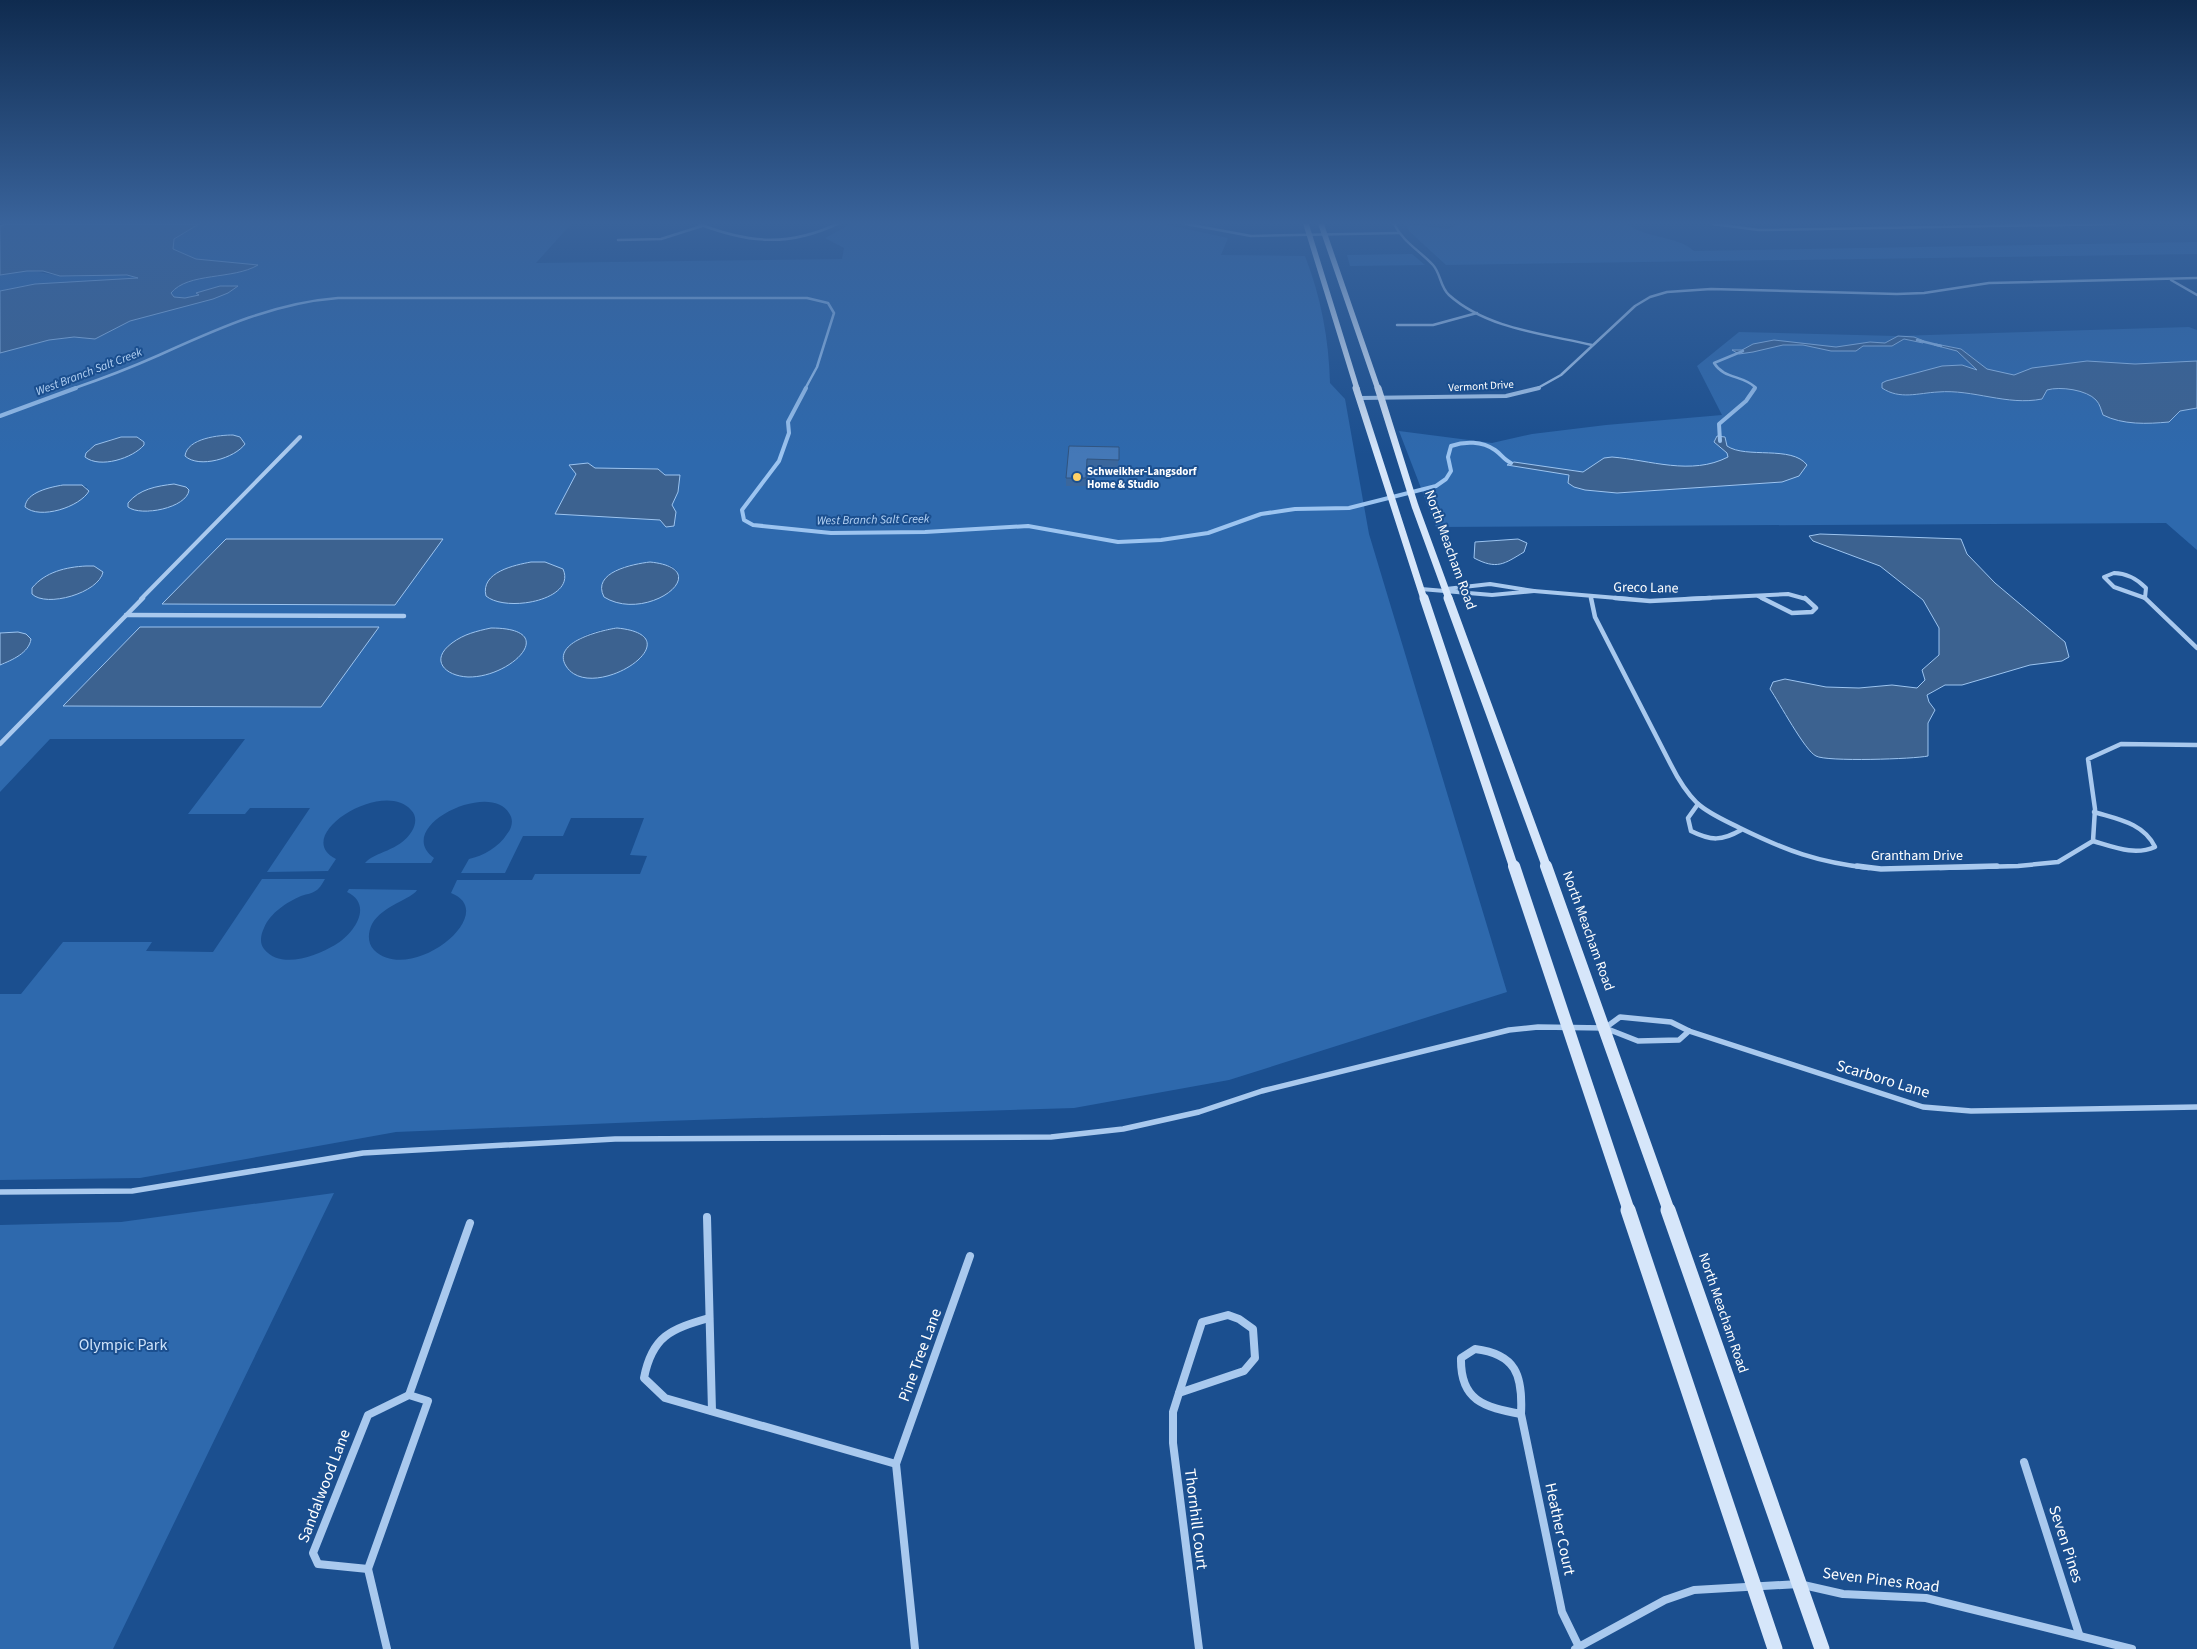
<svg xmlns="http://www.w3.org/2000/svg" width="2197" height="1649" font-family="'Source Sans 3',sans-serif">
	<rect width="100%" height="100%" fill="#1b4f8f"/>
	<g fill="#2e69ad" fill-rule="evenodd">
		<path d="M199 224H571L536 263 842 259 844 248 825 238 851 224H1163L1228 238 1221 255 1305 256C1321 297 1329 340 1330 383L1345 399 1369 534 1507 992 1229 1080 1074 1108 664 1121 396 1132 140 1178 0 1180V994H21L63 942H152L146 951 213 952 262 879H325C323 882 321 886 319 888 315 893 307 894 301 896 287 902 270 913 264 928 261 934 259 943 264 949 281 970 316 956 335 945 354 934 374 905 347 892L349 889 417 890C412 899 383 905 372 924 368 932 367 943 374 950 411 986 502 913 451 893L457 880H532L535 874H640L647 856 630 855 644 818H571L563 836H523L505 873H461L469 859C483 856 499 847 507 834 512 828 514 820 509 813 490 780 392 827 434 858L431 863H365C375 851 399 852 412 831 416 824 417 816 411 810 383 778 290 836 336 859L328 871 267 872 310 808H250L245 814H188L245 739H50L0 792V665L6 663 7 632 0 633V353L49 340 74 337 95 339 130 321 228 293 237 286H220L197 293 199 295 185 298 174 297 171 293C191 269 232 280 257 265L196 259 173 249 174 239ZM233 435 236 452C220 460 206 460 188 458L185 455C188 438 219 435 233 435ZM129 437 141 439 85 457 89 449 112 439ZM174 484 186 487 189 490 179 503 149 512 155 487ZM63 485H82L87 487C70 507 61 512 35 511L25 503 42 491ZM226 539H443L163 604ZM531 562 486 596C480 572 515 565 531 562ZM650 562 671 566 677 571 601 590C605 568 631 564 650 562ZM86 566H94L102 577C91 592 72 597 54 600L44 577 64 569ZM140 627H379L63 706ZM491 628 442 666C436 642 473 632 491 628ZM617 628 563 660C569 637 595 630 617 628Z"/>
		<path d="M1406 224 1448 229 1459 224H1627C1647 239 1676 235 1694 251L2197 242V254L1446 265 1409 231Z"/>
		<path d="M1412 254 1425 265 1350 266 1347 255Z"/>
		<path d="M27 271C39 271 50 275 62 276 88 277 114 273 140 278L0 291V275Z"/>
		<path d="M2189 327 2197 330V550L2166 523 1436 527 1399 431 1492 443 1532 434 1606 425 1722 415 1697 366 1739 332 1896 336Z"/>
		<path d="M334 1193 113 1649H0V1225L121 1222Z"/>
	</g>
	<g fill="#3c6290" stroke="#9cc4f0">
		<path d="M8 224H199L174 239 173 249 196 259 258 265C233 280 188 272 171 293L174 297 185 298 199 295 196 293 220 286H238L228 293 213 299 130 321 95 339 74 337 49 340 0 353V291L35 284 138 278 127 275 60 276 43 271H27L0 275V226Z"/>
		<path d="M1898 336 1914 337 1924 341 1923 343 1904 339 1892 346H1863L1856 351H1831L1803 345H1783L1753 352 1739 354 1732 350H1742L1753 344 1774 340 1836 347 1870 342 1885 343Z"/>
		<path d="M1936 344 1961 349 1987 369 2014 375 2032 368 2087 361 2135 364 2197 361V408L2180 411 2169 422C2147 424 2123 425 2103 415 2101 410 2100 404 2096 400 2087 390 2060 386 2047 390L2042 399C2007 406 1973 389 1938 392 1918 393 1900 400 1882 388V383L1886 381 1942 366 1962 365 1977 370 1957 351 1934 345Z"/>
		<path d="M233 435 240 437 245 444C235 458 199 469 185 456 187 438 220 435 233 435Z"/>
		<path d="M1717 436 1725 437 1727 446C1746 459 1792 445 1807 465L1799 476 1782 482 1617 493 1585 490 1574 487 1568 483 1569 475 1507 465 1514 462 1583 472 1604 458 1612 457C1650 460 1691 476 1728 457L1727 453 1714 442Z"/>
		<path d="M121 437H137L144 442V445C133 458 100 469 85 457L86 453 95 445Z"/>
		<path d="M588 463 595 468 658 469 665 475H680L678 492 672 505 676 512 674 526 666 527 660 520 555 514 576 474 569 465Z"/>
		<path d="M174 484 186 487 189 490C187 508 141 517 128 507V503C139 489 157 486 174 484Z"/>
		<path d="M63 485H82L89 491C80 507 40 520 25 507 26 492 51 487 63 485Z"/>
		<path d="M1820 534 1961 539 1967 554 1995 583 2065 642 2069 657 2062 661 2030 665 1962 685H1945L1927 695 1929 702 1935 710 1928 723V756C1915 759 1826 762 1816 756 1805 751 1779 702 1770 689L1773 682 1785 679 1826 687 1859 688 1892 685 1917 688 1925 680 1922 670 1939 655V628L1923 600 1880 566 1813 541 1809 536Z"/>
		<path d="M226 539H443L395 605 162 604Z"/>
		<path d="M1518 539 1527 543 1524 552C1504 564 1497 570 1474 558L1475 542Z"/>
		<path d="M531 562H545L563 569C577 600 506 613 486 596 480 572 515 565 531 562Z"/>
		<path d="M650 562C719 569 647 624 604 597 591 572 633 564 650 562Z"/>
		<path d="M86 566H94L103 572C99 593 46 608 32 594V588C45 572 66 567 86 566Z"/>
		<path d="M140 627H379L321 707 63 706Z"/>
		<path d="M491 628C562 628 511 678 468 677 445 676 429 660 452 643 464 634 477 631 491 628Z"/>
		<path d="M617 628C699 636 591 706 566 666 551 642 602 630 617 628Z"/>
		<path d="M18 632 26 634 31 639C29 653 12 660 0 665V633Z"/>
	</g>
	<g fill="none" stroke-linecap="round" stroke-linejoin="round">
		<g stroke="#9cc4f0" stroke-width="2.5">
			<path d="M1917 340 1941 346"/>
			<path d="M1743 351 1714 363C1724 379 1742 375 1755 387L1754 389"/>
			<path d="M72 389C101 379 130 368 157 356 217 329 273 303 338 298H807L828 303 834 313 817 367 805 389"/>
		</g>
		<g stroke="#9cc4f0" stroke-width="4">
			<path d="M806 388 788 422 789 433 779 461 742 510 744 520 753 525 831 533 925 532 1028 526 1118 542 1161 540 1208 533 1261 514 1295 509 1349 508 1436 486 1446 479 1451 471 1448 457 1451 446C1465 441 1482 441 1495 450 1501 454 1504 460 1511 463"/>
			<path d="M0 416 76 388"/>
			<path d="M1720 441 1719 424 1746 401 1755 388"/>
		</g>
		<g stroke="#a9c9ee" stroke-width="2.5">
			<path d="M699 224C748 243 788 247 837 224"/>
			<path d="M1186 224 1251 236 1399 233"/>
			<path d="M1394 224C1403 242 1420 251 1433 265 1441 274 1440 287 1449 295 1487 329 1545 334 1592 345"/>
			<path d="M1713 224 1759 230 2115 224"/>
			<path d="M618 240 661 239 702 226"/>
			<path d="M2171 280 2197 295"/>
			<path d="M1397 325H1433L1477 313"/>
			<path d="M1536 389 1561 375 1635 306 1650 297 1667 292 1711 289 1897 294 1924 293 1989 283 2197 278"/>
		</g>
		<g stroke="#a9c9ee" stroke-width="4">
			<path d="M1360 398 1506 396 1539 388"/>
			<path d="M2114 573C2127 573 2137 579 2146 588L2145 598 2114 587 2104 577Z"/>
			<path d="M1421 589 1492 595 1534 591 1490 584 1446 589"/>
			<path d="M1534 591 1629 599"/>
			<path d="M1758 596 1764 599"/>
			<path d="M141 599 300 437"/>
			<path d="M1685 599 1788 594 1806 599"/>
		</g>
		<g stroke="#a9c9ee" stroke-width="4.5">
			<path d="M1591 598 1595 617 1671 765C1678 779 1686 792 1697 803 1709 814 1726 821 1740 828 1787 851 1817 862 1869 868"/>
			<path d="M1615 598 1650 601 1710 598"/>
			<path d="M1762 598 1792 613 1812 612 1816 608 1805 598"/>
			<path d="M2145 598 2197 648"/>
			<path d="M126 615 404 616"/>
			<path d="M0 744 143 598"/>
			<path d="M1698 804 1688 818 1691 831C1711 841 1722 841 1741 830"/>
			<path d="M2093 841C2114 847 2134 856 2155 847 2144 823 2117 819 2094 812"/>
			<path d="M1940 868 2018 866 2058 862 2093 841 2095 809 2088 759 2121 744 2197 745"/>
		</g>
		<g stroke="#a9c9ee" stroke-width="5.5">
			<path d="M1857 866 1881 869 1997 866"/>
			<path d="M1605 1028 1620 1017 1671 1022 1689 1031 1923 1107 1971 1111 2197 1107"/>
			<path d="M0 1192 132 1191 363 1153 615 1139 1051 1137 1123 1129 1199 1112 1262 1091 1509 1030 1538 1027 1605 1028 1638 1041 1679 1040 1689 1031"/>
		</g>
		<g stroke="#a9c9ee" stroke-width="8">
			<path d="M707 1217 712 1411"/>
			<path d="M1228 1315 1239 1319 1253 1329 1255 1358 1244 1371 1179 1393 1202 1322Z"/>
			<path d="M709 1318C671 1329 652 1336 644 1378L665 1398 896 1464"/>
			<path d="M1475 1349C1516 1354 1523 1375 1521 1414 1484 1407 1460 1401 1461 1358Z"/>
			<path d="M1179 1393 1173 1412V1443L1199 1649"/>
			<path d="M409 1395 470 1223"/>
			<path d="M409 1395 428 1401 368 1569 318 1564 313 1553 368 1415Z"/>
			<path d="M1521 1414 1562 1612 1579 1647"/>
			<path d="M2024 1462 2079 1634"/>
			<path d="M368 1569 387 1649"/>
			<path d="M915 1649 896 1464 970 1256"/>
			<path d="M1575 1649 1665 1600 1694 1590 1799 1584 1843 1594 1926 1598 2132 1649"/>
		</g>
		<g stroke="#d6e6fa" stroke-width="5.5">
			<path d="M1306 224 1357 389"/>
			<path d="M1321 224 1378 389"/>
		</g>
		<g stroke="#d6e6fa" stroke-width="7">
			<path d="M1356 388 1424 599"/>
			<path d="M1378 388 1415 506 1449 599"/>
		</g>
		<g stroke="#d6e6fa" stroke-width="9">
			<path d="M1424 598 1514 868"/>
			<path d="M1448 598 1547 868"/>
		</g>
		<g stroke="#d6e6fa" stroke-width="12">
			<path d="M1514 866 1629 1211"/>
			<path d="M1546 866 1669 1211"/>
		</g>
		<g stroke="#d6e6fa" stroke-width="15">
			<path d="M1628 1210 1775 1649"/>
			<path d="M1668 1210 1822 1649"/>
		</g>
	</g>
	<path fill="#3a679d" d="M1069 446 1119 447 1118 468 1087 467 1086 486H1066V478Z"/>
	<path fill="#4478b7" stroke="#305480" d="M1069 446 1119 447V460L1087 459 1086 478H1066Z"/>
	<linearGradient id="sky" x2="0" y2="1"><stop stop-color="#0f2b4f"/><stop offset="0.49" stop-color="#39639b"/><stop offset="1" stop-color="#39639b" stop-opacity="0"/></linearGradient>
	<rect width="2197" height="455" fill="url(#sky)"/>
	<circle fill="#ffd166" stroke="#1b4f8f" stroke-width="2" cx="1077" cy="477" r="5"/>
	<g text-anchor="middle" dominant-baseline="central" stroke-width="4" stroke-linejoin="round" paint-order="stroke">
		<g font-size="11" fill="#fff" stroke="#1b4f8f">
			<text transform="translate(1481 386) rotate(-3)">Vermont Drive</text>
		</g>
		<g font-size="11" font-weight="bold" fill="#fff" stroke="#1b4f8f" text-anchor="start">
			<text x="1087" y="471">Schweikher-Langsdorf<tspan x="1087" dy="13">Home &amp; Studio</tspan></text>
		</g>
		<g font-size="12" font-style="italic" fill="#b5d3f5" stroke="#1b4f8f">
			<text transform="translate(89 372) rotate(-21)">West Branch Salt Creek</text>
			<text transform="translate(873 520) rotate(-1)">West Branch Salt Creek</text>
		</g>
		<g font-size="14" fill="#fff" stroke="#1b4f8f">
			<text transform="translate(1450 550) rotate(70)">North Meacham Road</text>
			<text transform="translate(1646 588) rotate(1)">Greco Lane</text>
			<text x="1917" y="856">Grantham Drive</text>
			<text transform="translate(1588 931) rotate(70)">North Meacham Road</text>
			<text transform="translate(1723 1313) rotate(71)">North Meacham Road</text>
		</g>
		<g font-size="16" fill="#fff" stroke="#1b4f8f">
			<text transform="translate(1883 1079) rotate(17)">Scarboro Lane</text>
			<text transform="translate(920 1355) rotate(-70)">Pine Tree Lane</text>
			<text transform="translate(324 1486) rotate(-69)">Sandalwood Lane</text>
			<text transform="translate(1196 1519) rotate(83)">Thornhill Court</text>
			<text transform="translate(1560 1529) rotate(78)">Heather Court</text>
			<text transform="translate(2066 1544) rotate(72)">Seven Pines</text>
			<text transform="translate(1881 1580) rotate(7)">Seven Pines Road</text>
		</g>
		<g font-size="16" fill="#cfe3fa" stroke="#1b4f8f">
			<text x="123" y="1345">Olympic Park</text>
		</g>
	</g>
</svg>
